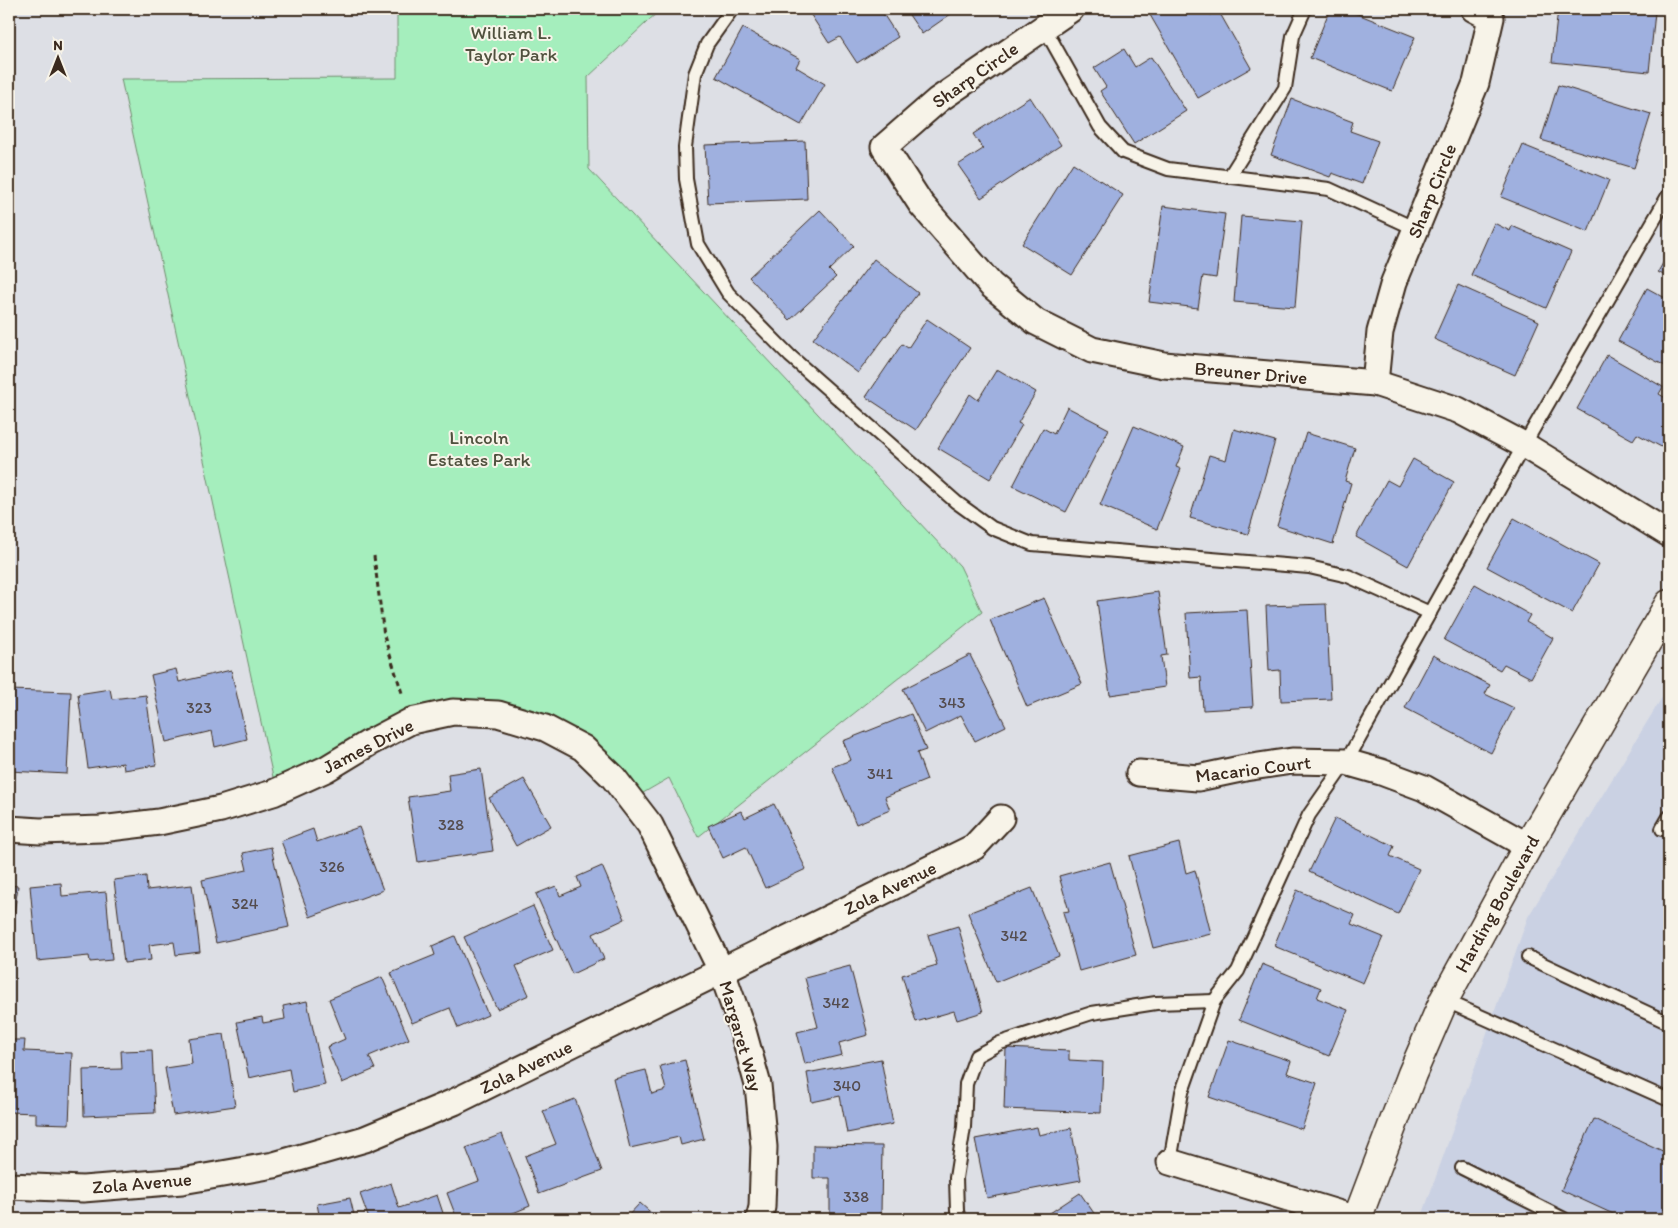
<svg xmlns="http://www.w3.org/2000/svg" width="1678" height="1228" font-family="Itim,sans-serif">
	<rect width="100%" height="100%" fill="#dddfe5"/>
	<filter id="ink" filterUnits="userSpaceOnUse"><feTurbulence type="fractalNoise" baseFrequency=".02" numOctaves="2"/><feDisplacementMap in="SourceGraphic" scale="10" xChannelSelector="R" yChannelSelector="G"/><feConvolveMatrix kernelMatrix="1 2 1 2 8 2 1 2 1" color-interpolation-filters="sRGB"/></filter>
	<g filter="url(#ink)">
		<path fill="#cad1e3" d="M1669 686V1219H1421L1528 917Z"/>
		<path fill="#a5eebd" stroke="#708c6e" d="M397 9H661L588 77 589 169 960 566 982 612 698 837 669 778 631 800 571 746 491 720 408 729 276 791 121 79 397 78Z"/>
		<g fill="#9fb0df" stroke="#3b2a1e">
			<path d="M807 9H880L898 37 857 63 840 37 829 43Z"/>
			<path d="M905 9H958L922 34Z"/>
			<path d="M1162 9H1206L1210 15 1218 10 1251 68 1198 98 1150 15Z"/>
			<path d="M1330 9H1345L1415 37 1392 91 1310 58Z"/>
			<path d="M1558 9 1591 10V9H1625L1655 12 1649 72 1552 62Z"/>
			<path d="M743 28 800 59 796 67 825 84 801 125 716 77Z"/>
			<path d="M1124 49 1135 67 1151 57 1186 111 1134 144 1100 91 1106 87 1094 68Z"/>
			<path d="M1558 85 1651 114 1634 168 1541 140Z"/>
			<path d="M1030 97 1061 145 981 198 958 165 983 149 973 134Z"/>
			<path d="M1292 99 1353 122 1350 131 1378 141 1362 184 1332 173 1330 177 1271 155Z"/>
			<path d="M805 141 807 199 708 203 705 145Z"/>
			<path d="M1523 145 1609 180 1588 232 1501 197Z"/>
			<path d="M1073 163 1123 195 1072 275 1022 244Z"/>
			<path d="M1163 206 1225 214 1216 278 1203 276 1198 308 1149 302Z"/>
			<path d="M820 210 854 246 829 270 836 277 790 320 749 277Z"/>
			<path d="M1241 216 1302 221 1295 307 1234 302Z"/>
			<path d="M1494 223 1510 231 1512 226 1571 252 1546 308 1471 275Z"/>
			<path d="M1669 252V278L1658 272Z"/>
			<path d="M874 259 918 293 858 373 813 339Z"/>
			<path d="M1458 285 1539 321 1515 375 1434 339Z"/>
			<path d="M1647 288 1669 300V368L1618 341Z"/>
			<path d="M927 319 970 348 916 430 866 397 902 344 908 348Z"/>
			<path d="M1607 355 1663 387 1659 394 1669 400V446L1667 450 1637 434 1633 440 1577 409Z"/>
			<path d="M997 369 1036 392 1018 423 1022 425 990 479 938 448 970 394 978 400Z"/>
			<path d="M1067 407 1109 429 1066 512 1013 486 1043 428 1054 434Z"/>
			<path d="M1134 426 1184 447 1176 467 1181 469 1157 529 1100 505Z"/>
			<path d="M1234 429 1275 441 1248 534 1190 518 1209 455 1226 460Z"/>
			<path d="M1306 433 1355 448 1345 481 1351 483 1333 544 1277 526Z"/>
			<path d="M1413 459 1454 482 1408 566 1356 537 1387 480 1398 486Z"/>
			<path d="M1514 518 1599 564 1572 613 1487 567Z"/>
			<path d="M1475 584 1530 615 1526 622 1553 638 1531 678 1504 664 1500 670 1444 640Z"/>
			<path d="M1158 592 1167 655 1161 656 1165 687 1110 695 1097 601Z"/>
			<path d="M1044 598 1082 684 1027 707 990 620Z"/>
			<path d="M1326 604 1331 699 1281 701 1280 670 1269 671 1266 606Z"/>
			<path d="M1247 610 1253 707 1203 710 1201 677 1190 678 1186 613Z"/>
			<path d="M970 655 1006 726 975 741 961 715 925 733 903 689Z"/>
			<path d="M1433 655 1490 685 1485 694 1514 708 1491 753 1405 708Z"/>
			<path d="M176 669 179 682 231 670 247 739 215 747 212 731 166 742 151 675Z"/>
			<path d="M110 689 112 699 146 695 156 765 124 770 123 763 88 768 78 694Z"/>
			<path d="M9 690 71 692 67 774 9 771Z"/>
			<path d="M911 714 926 750 917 753 927 780 885 797 890 810 856 824 832 767 851 760 843 741Z"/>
			<path d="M481 769 493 851 418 862 408 797 450 791 448 774Z"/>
			<path d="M524 779 551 826 516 846 489 798Z"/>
			<path d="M774 804 806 869 765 888 746 847 723 858 708 826 741 811 745 818Z"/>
			<path d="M1335 818 1394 846 1390 856 1419 869 1398 914 1309 872Z"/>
			<path d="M359 827 383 890 310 917 281 841 313 829 317 842Z"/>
			<path d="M1179 843 1186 873 1195 870 1211 934 1153 948 1129 856Z"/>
			<path d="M271 847 289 927 216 943 202 880 247 870 243 853Z"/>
			<path d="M1110 862 1136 955 1079 971 1063 912 1069 911 1059 876Z"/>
			<path d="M602 866 625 919 593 934 604 959 572 974 536 894 556 886 560 896 581 887 577 877Z"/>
			<path d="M146 876 147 890 192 885 200 952 176 955 174 942 149 945 151 960 124 963 114 880Z"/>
			<path d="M61 883 62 896 106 892 112 960 90 962 89 956 37 961 30 886Z"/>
			<path d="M9 885 18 886 13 921 9 920Z"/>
			<path d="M1032 888 1059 956 996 982 968 913Z"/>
			<path d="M1297 890 1355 915 1351 924 1383 937 1363 983 1274 946Z"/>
			<path d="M533 906 553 950 516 966 529 995 497 1009 464 937Z"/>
			<path d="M958 926 983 1012 957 1020 954 1011 916 1022 902 975 937 965 928 935Z"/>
			<path d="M455 936 488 1015 458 1028 450 1008 412 1023 391 973 435 955 432 946Z"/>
			<path d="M1262 964 1321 988 1317 998 1348 1010 1329 1056 1239 1020Z"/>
			<path d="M850 966 868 1035 839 1043 842 1055 805 1064 797 1032 818 1027 805 978Z"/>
			<path d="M382 977 409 1039 369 1056 375 1069 342 1083 327 1047 345 1039 329 999Z"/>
			<path d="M307 1001 325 1085 293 1092 289 1069 249 1078 237 1022 262 1017 263 1023 285 1019 283 1006Z"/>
			<path d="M224 1034 235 1106 173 1115 165 1068 192 1064 189 1039Z"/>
			<path d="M9 1040H25L24 1051 72 1053 69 1124 36 1123V1113L9 1112Z"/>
			<path d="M1229 1040 1291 1061 1287 1073 1317 1083 1302 1129 1209 1097Z"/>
			<path d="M1006 1048 1069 1051V1060L1103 1062 1101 1113 1004 1109Z"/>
			<path d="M152 1050 155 1113 84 1116 83 1070 122 1069 121 1051Z"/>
			<path d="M881 1059 893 1124 847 1133 840 1096 812 1102 807 1073Z"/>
			<path d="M685 1060 704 1139 681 1145 679 1137 630 1148 613 1078 646 1070 652 1094 666 1090 660 1066Z"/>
			<path d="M575 1099 602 1171 539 1194 525 1156 556 1144 543 1111Z"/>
			<path d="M1594 1119 1669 1154V1197L1659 1219H1624L1561 1190Z"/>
			<path d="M1037 1127 1039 1135 1071 1128 1081 1180 987 1198 975 1139Z"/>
			<path d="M502 1134 530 1206 501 1218V1219H457L447 1193 479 1181 466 1148Z"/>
			<path d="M813 1145 882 1146 881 1214H830V1178H813Z"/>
			<path d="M391 1183 399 1208 437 1195 445 1219H369L360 1194Z"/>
			<path d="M1080 1193 1098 1219H1041Z"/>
			<path d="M350 1198 355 1219H320L317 1204Z"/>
			<path d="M640 1203 658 1219H625Z"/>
		</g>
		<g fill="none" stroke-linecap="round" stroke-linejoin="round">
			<g stroke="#3b2a1e" stroke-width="16">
				<g id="service">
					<path d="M732 9 707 44 695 74 685 147 686 179 698 244 728 293 790 356 956 502 992 528 1032 544 1309 567 1348 576 1430 613"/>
					<path d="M1044 27 1100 127 1123 152 1168 169 1329 189 1416 229"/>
					<path d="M1229 177 1285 88 1293 36 1305 9"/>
					<path d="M1662 829 1669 817"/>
					<path d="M1528 957 1669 1023"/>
					<path d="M1444 1000 1669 1100"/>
					<path d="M1170 1162 1182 1092 1214 1001 1238 971 1309 815 1346 762 1524 445 1669 194"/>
					<path d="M1462 1168 1564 1219"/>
					<path d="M959 1219 957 1211 956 1178 964 1127 966 1084 976 1056 1000 1043 1092 1013 1156 1003 1214 1001"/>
				</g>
			</g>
			<g stroke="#3b2a1e" stroke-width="29">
				<g id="minor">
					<path d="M1071 9 938 100 884 147 921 204 991 285 1036 322 1092 350 1164 365 1375 383 1458 410 1524 445 1669 534"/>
					<path d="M1375 383 1380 332 1394 282 1476 83 1491 18 1474 9"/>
					<path d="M1139 773 1198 778 1245 768 1292 761 1346 762 1381 772 1424 788 1528 846"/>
					<path d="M9 829 40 831 101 829 159 822 221 809 273 793 326 769 369 743 411 721 453 712 498 714 545 728 583 748 613 777 650 825 722 972 743 1031 758 1085 764 1147 762 1207 759 1219"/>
					<path d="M1170 1162 1357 1219"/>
					<path d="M9 1186 83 1189 182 1181 274 1165 365 1139 454 1102 974 847 1001 818"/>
				</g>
			</g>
			<g stroke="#3b2a1e" stroke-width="31">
				<path id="secondary" d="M1357 1219 1412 1074 1444 1000 1528 846 1669 604"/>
			</g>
			<path stroke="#3b2a1e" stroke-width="3" stroke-dasharray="5 4" stroke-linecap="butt" d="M374 556 384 636 403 696"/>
			<use href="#service" stroke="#f7f3e8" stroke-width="12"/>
			<use href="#minor" stroke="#f7f3e8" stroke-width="25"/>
			<use href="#secondary" stroke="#f7f3e8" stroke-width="28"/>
		</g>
	</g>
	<g text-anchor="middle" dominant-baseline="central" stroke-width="4" stroke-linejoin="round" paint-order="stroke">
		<g font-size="16" fill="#544c4e">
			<text x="952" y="702">343</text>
			<text x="199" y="707">323</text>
			<text x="880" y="773">341</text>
			<text x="451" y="824">328</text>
			<text x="332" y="866">326</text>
			<text x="245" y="903">324</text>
			<text x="1014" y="935">342</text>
			<text x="836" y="1002">342</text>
			<text x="847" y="1085">340</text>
			<text x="856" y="1196">338</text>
		</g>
		<g font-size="19" fill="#50513e" stroke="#f7f3e8">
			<text x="511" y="32">William L.<tspan x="511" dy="22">Taylor Park</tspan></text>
			<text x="479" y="437">Lincoln<tspan x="479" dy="22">Estates Park</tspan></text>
		</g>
		<g font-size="19" fill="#3b2a1e" stroke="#f7f3e8">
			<text transform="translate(975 75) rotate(-35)">Sharp Circle</text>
			<text transform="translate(1432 191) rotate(-68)">Sharp Circle</text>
			<text transform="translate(1251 373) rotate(5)">Breuner Drive</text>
			<text transform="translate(368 746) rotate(-27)">James Drive</text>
			<text transform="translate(1253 769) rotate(-7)">Macario Court</text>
			<text transform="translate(890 888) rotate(-26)">Zola Avenue</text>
			<text transform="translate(1497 904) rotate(-61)">Harding Boulevard</text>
			<text transform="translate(741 1036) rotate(74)">Margaret Way</text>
			<text transform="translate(526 1067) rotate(-26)">Zola Avenue</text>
			<text transform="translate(142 1183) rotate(-5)">Zola Avenue</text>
		</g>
	</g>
	<rect width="1678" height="1228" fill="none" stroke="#f7f3e8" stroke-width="30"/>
	<rect x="15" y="15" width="1648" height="1198" fill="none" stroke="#3b2a1e" stroke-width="2" filter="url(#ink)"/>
	<g transform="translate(58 58)" stroke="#f7f3e8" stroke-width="4" paint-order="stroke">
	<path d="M0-4L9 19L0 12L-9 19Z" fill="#3b2a1e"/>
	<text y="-8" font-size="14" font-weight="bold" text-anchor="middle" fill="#3b2a1e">N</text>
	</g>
</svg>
